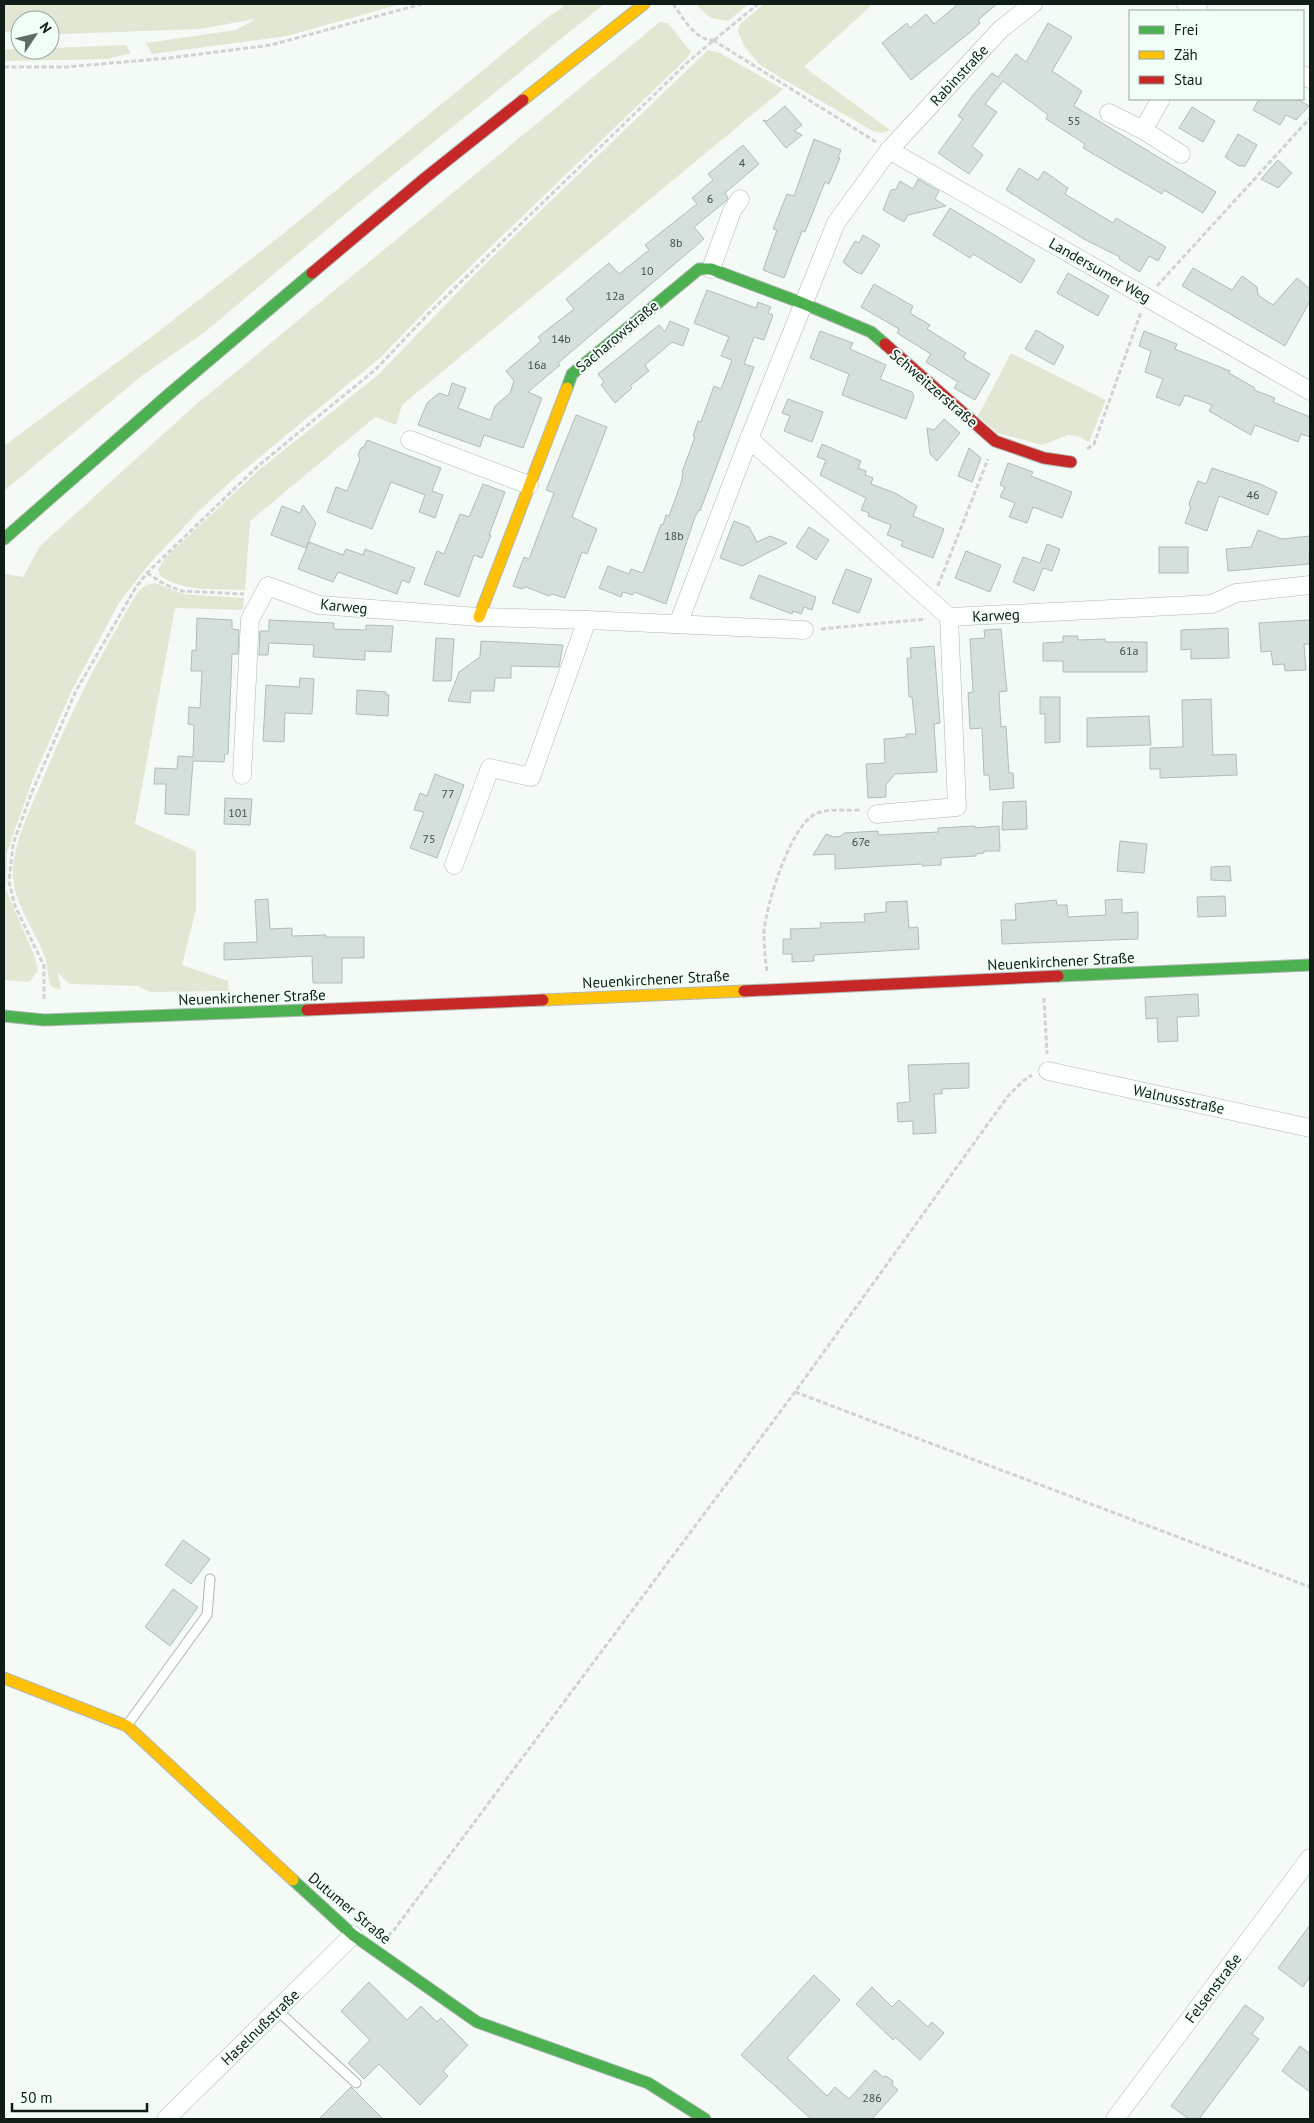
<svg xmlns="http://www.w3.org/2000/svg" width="1314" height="2123" font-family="'PT Sans',sans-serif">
	<rect width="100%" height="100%" fill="#f4fbf7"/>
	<g fill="#e1e7d2">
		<path d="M4 4H401L287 36 152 54 146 43 236 30 255 19 200 29 64 34H50V20H20V32H4Z"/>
		<path d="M563 4H604L351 209 205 332 140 377 4 491V446L154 335 284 233 549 16 562 8Z"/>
		<path d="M695 4H749L728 21 711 18Z"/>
		<path d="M764 4H873L804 67 890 130 882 133 873 131 781 78 759 64 744 46 738 31 740 24Z"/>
		<path d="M660 22 668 23 691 52 686 59 448 288 381 357 232 480 198 512 151 562 120 601 72 690 33 779 7 852 6 890 35 957 38 971 29 982 4 980V578L5 574 23 577 40 546 192 408Z"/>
		<path d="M126 45 131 53 108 59 4 61V49L50 50V48Z"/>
		<path d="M708 50 720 53 783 89 402 405 396 425 375 417 250 521 245 590C216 589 184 592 160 576L158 569 166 557 260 469 378 375 480 269Z"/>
		<path d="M1011 353 1106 400 1089 442 1077 436 1068 435 1042 445 997 433 978 416Z"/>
		<path d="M155 583 183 594 244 598 243 610 175 608 135 824 196 851V909L182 965 228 981 229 991 150 992 138 986 70 984 58 973 61 990 51 986C47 977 48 967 45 957 34 928 11 900 13 869 15 840 29 812 40 786 67 719 100 655 137 593L146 585Z"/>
	</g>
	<g fill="#d5e0dd" stroke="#b1bcb9">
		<path d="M958 4H997L978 20 980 23 974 29 911 80 882 43 907 23 910 28 926 14 934 24Z"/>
		<path d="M1048 23 1072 37 1052 71 1082 91 1074 106 1216 192 1203 213 1164 190 1162 194 1083 148 1085 144 1046 119 1048 115 1003 81 985 104 997 112 972 146 983 155 969 174 938 153 963 119 958 116 973 95 992 73 998 77 1016 54 1026 62Z"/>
		<path d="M1259 99H1297L1309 106 1296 120 1286 115 1280 125 1253 110Z"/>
		<path d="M785 106 802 125 794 131 802 135 786 148 763 120 767 121Z"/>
		<path d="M1192 107 1215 121 1203 142 1179 128Z"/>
		<path d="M1238 134 1257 145 1245 166H1239L1225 157Z"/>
		<path d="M814 139 841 150 838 158H840L829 184 825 182 805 232 802 231 784 278 763 270 777 230 773 229 787 194 794 196Z"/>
		<path d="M743 145 759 164 725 193 728 198 726 201 694 227 704 239 558 363 560 365 528 392 542 398 523 448 484 435 480 447 418 425 427 403 439 393 448 396 452 383 466 388 458 408 490 420 495 406 510 393 514 381 506 371 541 341 538 337 574 309 566 299 609 263 619 274 649 250 645 245 697 204 692 198 713 180 708 174Z"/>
		<path d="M1278 160 1292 173 1278 188 1261 179Z"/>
		<path d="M1019 168 1038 180 1044 171 1068 188 1065 194 1113 223 1116 218 1166 247 1158 261 1149 256 1140 272 1119 259 1120 257 1084 239 1006 190Z"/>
		<path d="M918 179 939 191 935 199 946 206 908 215 904 222 883 210 891 190 896 189 900 181 913 189Z"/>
		<path d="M950 208 1035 260 1021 283 973 254 970 258 933 235Z"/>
		<path d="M863 235 880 245 862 274 856 272 843 262 855 241 859 243Z"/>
		<path d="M1193 268 1232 290 1242 276 1257 287 1258 295 1273 305 1297 278 1310 289V301L1285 346 1182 286Z"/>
		<path d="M1068 273 1109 296 1098 316 1057 293Z"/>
		<path d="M874 284 913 306 910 313 930 325 927 329 966 353 963 358 990 374 975 400 954 388 958 382 926 362 931 354 897 333 899 329 861 307Z"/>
		<path d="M707 290 756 308 758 302 771 307 768 313 773 315 764 340 754 337 744 364 754 367 700 511 699 510 695 517 666 604 634 592 633 595 623 592 621 597 599 588 608 566 629 574 631 569 643 573 661 524 663 525 666 515 669 516 681 483 683 473 682 472 695 437 693 436 698 421 701 422 714 386 721 389 732 360 721 356 729 337 694 323Z"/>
		<path d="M670 321 689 329 683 346 672 342 645 365 649 371 630 386 632 388 615 403 601 385 604 382 598 374 659 325 665 332Z"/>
		<path d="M1036 330 1064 346 1054 365 1025 349Z"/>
		<path d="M820 331 853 343 850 349 886 365 880 379 912 392 914 397 906 419 842 395 849 374 810 358Z"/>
		<path d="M1144 331 1177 344 1175 349 1230 371 1229 373 1255 388 1254 390 1275 398 1273 402 1310 417V437L1301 434 1298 442 1255 425 1251 435 1209 411 1212 405 1185 395 1180 406 1156 397 1163 379 1145 372 1151 351 1139 346Z"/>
		<path d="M788 399 823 412 812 442 784 431 790 416 782 413Z"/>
		<path d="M576 415 607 427 572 517 597 529 587 554 582 552 565 598 552 594 549 596 526 587 522 589 513 586 524 557 529 559 554 493 546 490Z"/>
		<path d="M944 419 960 433 937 461 930 454 927 428 934 430Z"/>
		<path d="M367 440 441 468 432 491 443 495 435 518 419 512 425 495 391 482 372 529 327 512 336 487 347 491 360 459 358 455 361 448 364 447Z"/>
		<path d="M822 444 861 461 858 468 866 471 865 475 873 478 871 484 895 493 917 506 913 516 944 529 933 558 901 546 903 541 887 535 891 525 868 516 869 513 861 510 866 498 820 475 826 460 817 457Z"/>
		<path d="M969 448 981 458 972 482 958 476Z"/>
		<path d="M1008 463 1033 472 1031 476 1072 492 1062 518 1033 507 1027 523 1009 517 1015 503 1000 497 1005 487 1000 485Z"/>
		<path d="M1212 468 1260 484 1277 492 1268 515 1219 496 1207 531 1185 523 1191 507 1189 506 1190 501 1198 481 1206 484Z"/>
		<path d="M483 484 505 492 489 535H491L482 558 474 555 459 597 424 584 437 551 444 554 460 514 469 517Z"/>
		<path d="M303 505 316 523 306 548 271 535 282 506 300 513Z"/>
		<path d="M734 521 749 527 757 542 770 536 787 543 742 566 720 558Z"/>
		<path d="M809 527 829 540 816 560 796 547Z"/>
		<path d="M1258 530 1282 539 1310 536 1309 564 1228 571 1226 549 1251 547Z"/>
		<path d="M309 542 343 555 346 549 363 555 365 549 415 568 409 583 402 580 397 594 338 572 333 582 298 569Z"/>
		<path d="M1047 544 1060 549 1052 571 1043 568 1034 591 1013 582 1023 557 1040 563Z"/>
		<rect x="1159" y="547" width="29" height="26"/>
		<path d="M966 551 1001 565 990 592 955 578Z"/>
		<path d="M846 569 872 579 859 613 832 603Z"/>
		<path d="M759 575 816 597 812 610 804 607 801 614 793 611 792 614 750 598Z"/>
		<path d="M197 618 232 620V629L239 630 238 654H232L228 754H225L224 762 193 761 189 815 165 814 166 784H154L155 768 177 769 178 756 193 757 194 725 188 724 189 707 200 708 202 671H191L192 650 196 651Z"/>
		<path d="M269 620 334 623V629L366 630V625L393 626 391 652 365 651V660L313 657 314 645 269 643 268 655H259L260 631H269Z"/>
		<path d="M1310 620V644H1304L1306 670 1285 671 1284 664 1273 665 1271 651 1261 652 1259 623Z"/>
		<path d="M1228 628 1229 658 1191 659V649L1181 650V630Z"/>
		<path d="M1001 629 1007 691 999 692 1001 727 1006 726 1009 773H1013L1014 788 990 790 989 775H984L982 728 970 729 968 693 973 692 970 639 985 638 984 630Z"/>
		<path d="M1063 636H1078V640L1105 639V642H1147V672H1063V661H1043V643L1063 642Z"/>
		<path d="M436 638 454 639 451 681H433Z"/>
		<path d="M481 641 563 645 559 667 511 666V678H495L494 691H471L470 703 448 701 459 672 480 657Z"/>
		<path d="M934 646 940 723 934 724 937 772 895 774 886 785V797L868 798 866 764 885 763 884 739 906 737V734H916L912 697H909L907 658H911L910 648Z"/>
		<path d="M300 678 314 679 312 714 285 713 284 742 263 741 266 685 299 687Z"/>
		<path d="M357 690 386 692V695H389L388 716 356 714Z"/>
		<path d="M1040 697H1060V742L1045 743V714H1040Z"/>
		<path d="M1211 699 1213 755 1236 754 1237 775 1160 778V769H1150V748L1183 747 1182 700Z"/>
		<path d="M1149 716 1151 745 1087 747V718Z"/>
		<path d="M435 774 464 785 437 858 410 848 424 812 414 810 420 793 427 796Z"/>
		<path d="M225 798 252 799 250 825 224 824Z"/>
		<path d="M1026 801 1027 829 1002 830 1003 802Z"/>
		<path d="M975 826V828L999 826 1000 851H984V853L976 854V856L941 858V865L922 866V864L835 869V854L813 855 826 834 834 837 841 836 844 833 878 831V835L938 832V828Z"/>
		<path d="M1120 841 1147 844 1144 873 1117 871Z"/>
		<path d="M1230 866 1231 881 1211 880V867Z"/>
		<path d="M1225 896 1226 916 1198 917 1197 897Z"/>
		<path d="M268 899 270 929 292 928V936L326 935V937H364V958H342V983H313L312 956 224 960V943L257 942 255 900Z"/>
		<path d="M1122 899V913L1138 912V939L1002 944 1001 920H1016L1015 904 1056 900 1057 905H1067L1068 917 1106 915 1105 900Z"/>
		<path d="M907 901 909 928 918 927 919 949 814 955V961L792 962V954H783V939H791L790 929 821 928 820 923 865 922 864 914 886 912V902Z"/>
		<path d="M1198 994 1199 1016 1177 1017 1178 1041 1158 1042 1157 1018 1146 1019 1145 997Z"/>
		<path d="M969 1063V1088L942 1089V1094H934L936 1133 913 1134V1121L898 1122 897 1103 910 1102 908 1065Z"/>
		<path d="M183 1540 210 1559 191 1584 165 1565Z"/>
		<path d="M173 1589 198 1607 170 1646 145 1627Z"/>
		<path d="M1310 1925V1976L1303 1987 1278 1968Z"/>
		<path d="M814 1975 840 2000 787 2058 827 2096 835 2087 849 2099 875 2070 883 2077 886 2076 893 2081 892 2085 898 2090 872 2119H811L741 2055Z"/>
		<path d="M369 1982 407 2020 421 2006 437 2022 441 2018 468 2045 443 2071 448 2076 420 2105 379 2064 364 2079 348 2063 370 2040 341 2011Z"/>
		<path d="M872 1987 892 2007 899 2000 928 2027 932 2022 944 2033 920 2060 895 2037 893 2040 856 2004Z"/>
		<path d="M1245 2005 1264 2018 1252 2034 1259 2039 1199 2119H1189L1171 2106Z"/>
		<path d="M1300 2046 1310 2054V2092L1282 2071Z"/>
		<path d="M351 2087 383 2119H319Z"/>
	</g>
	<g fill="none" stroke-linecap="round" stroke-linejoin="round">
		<g stroke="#afb8b3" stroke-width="11">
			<g id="lane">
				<path d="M128 1724 207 1615 210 1579"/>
				<path d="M277 2010 356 2083"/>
			</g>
		</g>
		<g stroke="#afb8b3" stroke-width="19">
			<g id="street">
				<path d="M1186 4 1199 11"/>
				<path d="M1303 75 1310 79"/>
				<path d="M1109 113 1143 130 1181 154"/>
				<path d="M1143 130 1161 99"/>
				<path d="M889 150 1310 391"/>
				<path d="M711 269 732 211 740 199"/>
				<path d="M410 440 529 485"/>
				<path d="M949 617 749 439 836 223 889 150 1001 29 1033 4"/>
				<path d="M949 617 1212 604 1236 593 1310 585"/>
				<path d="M678 624 749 439"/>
				<path d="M242 775 250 619 268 586 319 605 479 617 587 620 804 630"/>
				<path d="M877 814 957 807 949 617"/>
				<path d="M454 865 490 768 531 777 587 620"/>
				<path d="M1048 1071 1310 1128"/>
				<path d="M166 2119 353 1935"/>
				<path d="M1115 2119 1310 1858"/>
			</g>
		</g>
		<g stroke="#afb8b3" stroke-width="13">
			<g id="fast">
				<path d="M567 388 572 374 699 269H711L802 303 871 332 885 344"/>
				<path d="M4 539 168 395 312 273"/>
				<path d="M1058 976 1310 965"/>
				<path d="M4 1016 44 1020 307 1010"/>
				<path d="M293 1880 353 1935 477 2022 648 2083 705 2119"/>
			</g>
		</g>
		<g stroke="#afb8b3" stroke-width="13">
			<g id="slow">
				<path d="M523 100 644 4"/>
				<path d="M479 617 567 388"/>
				<path d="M543 1000 744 991"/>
				<path d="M4 1678 127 1726 293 1880"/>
			</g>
		</g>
		<g stroke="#afb8b3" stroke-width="13">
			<g id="jam">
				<path d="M312 273 425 178 523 100"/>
				<path d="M885 344 995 441 1044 458 1071 462"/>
				<path d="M744 991 1058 976"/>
				<path d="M307 1010 543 1000"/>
			</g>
		</g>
		<g stroke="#d1d3d2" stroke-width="3" stroke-dasharray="5 2.5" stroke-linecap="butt">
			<path d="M673 4C683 17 694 40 713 40"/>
			<path d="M713 40 876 142"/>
			<path d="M4 67H67L169 58 271 45 422 4"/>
			<path d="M1157 286 1310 118"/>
			<path d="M1087 449 1094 444 1141 312"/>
			<path d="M147 573 164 584 181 591 244 594"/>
			<path d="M938 586 988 459"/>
			<path d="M821 629 926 619"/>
			<path d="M767 971C765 958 764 945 764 932 766 905 790 827 815 814 827 808 848 811 861 810"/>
			<path d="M1044 998 1047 1054"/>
			<path d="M44 999V966L15 906 9 882 13 844 32 792 76 691 136 587 147 573 258 466 376 369 432 310 690 60 758 4"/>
			<path d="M795 1392 1310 1587"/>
			<path d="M388 1936 394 1930 795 1392 1008 1096 1023 1081 1032 1075"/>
		</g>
		<use href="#lane" stroke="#fdfefe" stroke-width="9"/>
		<use href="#street" stroke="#fdfefe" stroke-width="18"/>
		<use href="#fast" stroke="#4caf50" stroke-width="11"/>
		<use href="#slow" stroke="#ffc107" stroke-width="11"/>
		<use href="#jam" stroke="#c62828" stroke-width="11"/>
	</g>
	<g text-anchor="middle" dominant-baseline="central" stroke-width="4" stroke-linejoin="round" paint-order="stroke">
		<g font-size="12" fill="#414e48">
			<text x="1074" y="120">55</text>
			<text x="742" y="162">4</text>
			<text x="710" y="198">6</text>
			<text x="676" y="242">8b</text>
			<text x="647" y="270">10</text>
			<text x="615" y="295">12a</text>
			<text x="561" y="338">14b</text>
			<text x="537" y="364">16a</text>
			<text x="1253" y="494">46</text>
			<text x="674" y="535">18b</text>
			<text x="1129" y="650">61a</text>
			<text x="448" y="793">77</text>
			<text x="238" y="812">101</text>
			<text x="429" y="838">75</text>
			<text x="861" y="841">67e</text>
			<text x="872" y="2097">286</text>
		</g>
		<g font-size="15" fill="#101d16" stroke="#f1fef6">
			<text transform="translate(959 75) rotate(-47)">Rabinstraße</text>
			<text transform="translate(1100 270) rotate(30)">Landersumer Weg</text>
			<text transform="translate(617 336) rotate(-40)">Sacharowstraße</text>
			<text transform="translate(934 388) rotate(41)">Schweitzerstraße</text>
			<text transform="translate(344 606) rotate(6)">Karweg</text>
			<text transform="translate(996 615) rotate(-3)">Karweg</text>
			<text transform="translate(1061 961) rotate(-3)">Neuenkirchener Straße</text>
			<text transform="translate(656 979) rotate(-3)">Neuenkirchener Straße</text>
			<text transform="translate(252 997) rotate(-2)">Neuenkirchener Straße</text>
			<text transform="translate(1179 1099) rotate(12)">Walnussstraße</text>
			<text transform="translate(350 1908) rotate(40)">Dutumer Straße</text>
			<text transform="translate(1213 1988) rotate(-53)">Felsenstraße</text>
			<text transform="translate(260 2027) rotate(-44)">Haselnußstraße</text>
		</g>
	</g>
	<rect width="1314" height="2123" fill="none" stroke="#101d16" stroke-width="10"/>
	<rect x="1129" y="10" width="175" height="90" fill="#f1fef6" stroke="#97a49c"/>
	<rect x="1139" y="26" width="25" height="8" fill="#4caf50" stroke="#97a49c"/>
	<text x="1174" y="35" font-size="15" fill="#101d16">Frei</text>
	<rect x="1139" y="51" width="25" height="8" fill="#ffc107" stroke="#97a49c"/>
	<text x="1174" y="60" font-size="15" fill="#101d16">Zäh</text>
	<rect x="1139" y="76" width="25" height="8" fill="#c62828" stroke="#97a49c"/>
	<text x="1174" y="85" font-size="15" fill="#101d16">Stau</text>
	<g transform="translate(35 35) rotate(55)"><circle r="24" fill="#f1fef6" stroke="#97a49c"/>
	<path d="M0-4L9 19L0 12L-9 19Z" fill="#606b65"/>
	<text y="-8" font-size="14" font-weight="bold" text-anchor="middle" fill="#101d16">N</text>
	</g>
	<path d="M12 2103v8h135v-8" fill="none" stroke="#101d16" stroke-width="2.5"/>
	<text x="20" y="2103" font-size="15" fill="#101d16" stroke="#f1fef6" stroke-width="4" paint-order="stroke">50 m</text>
</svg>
